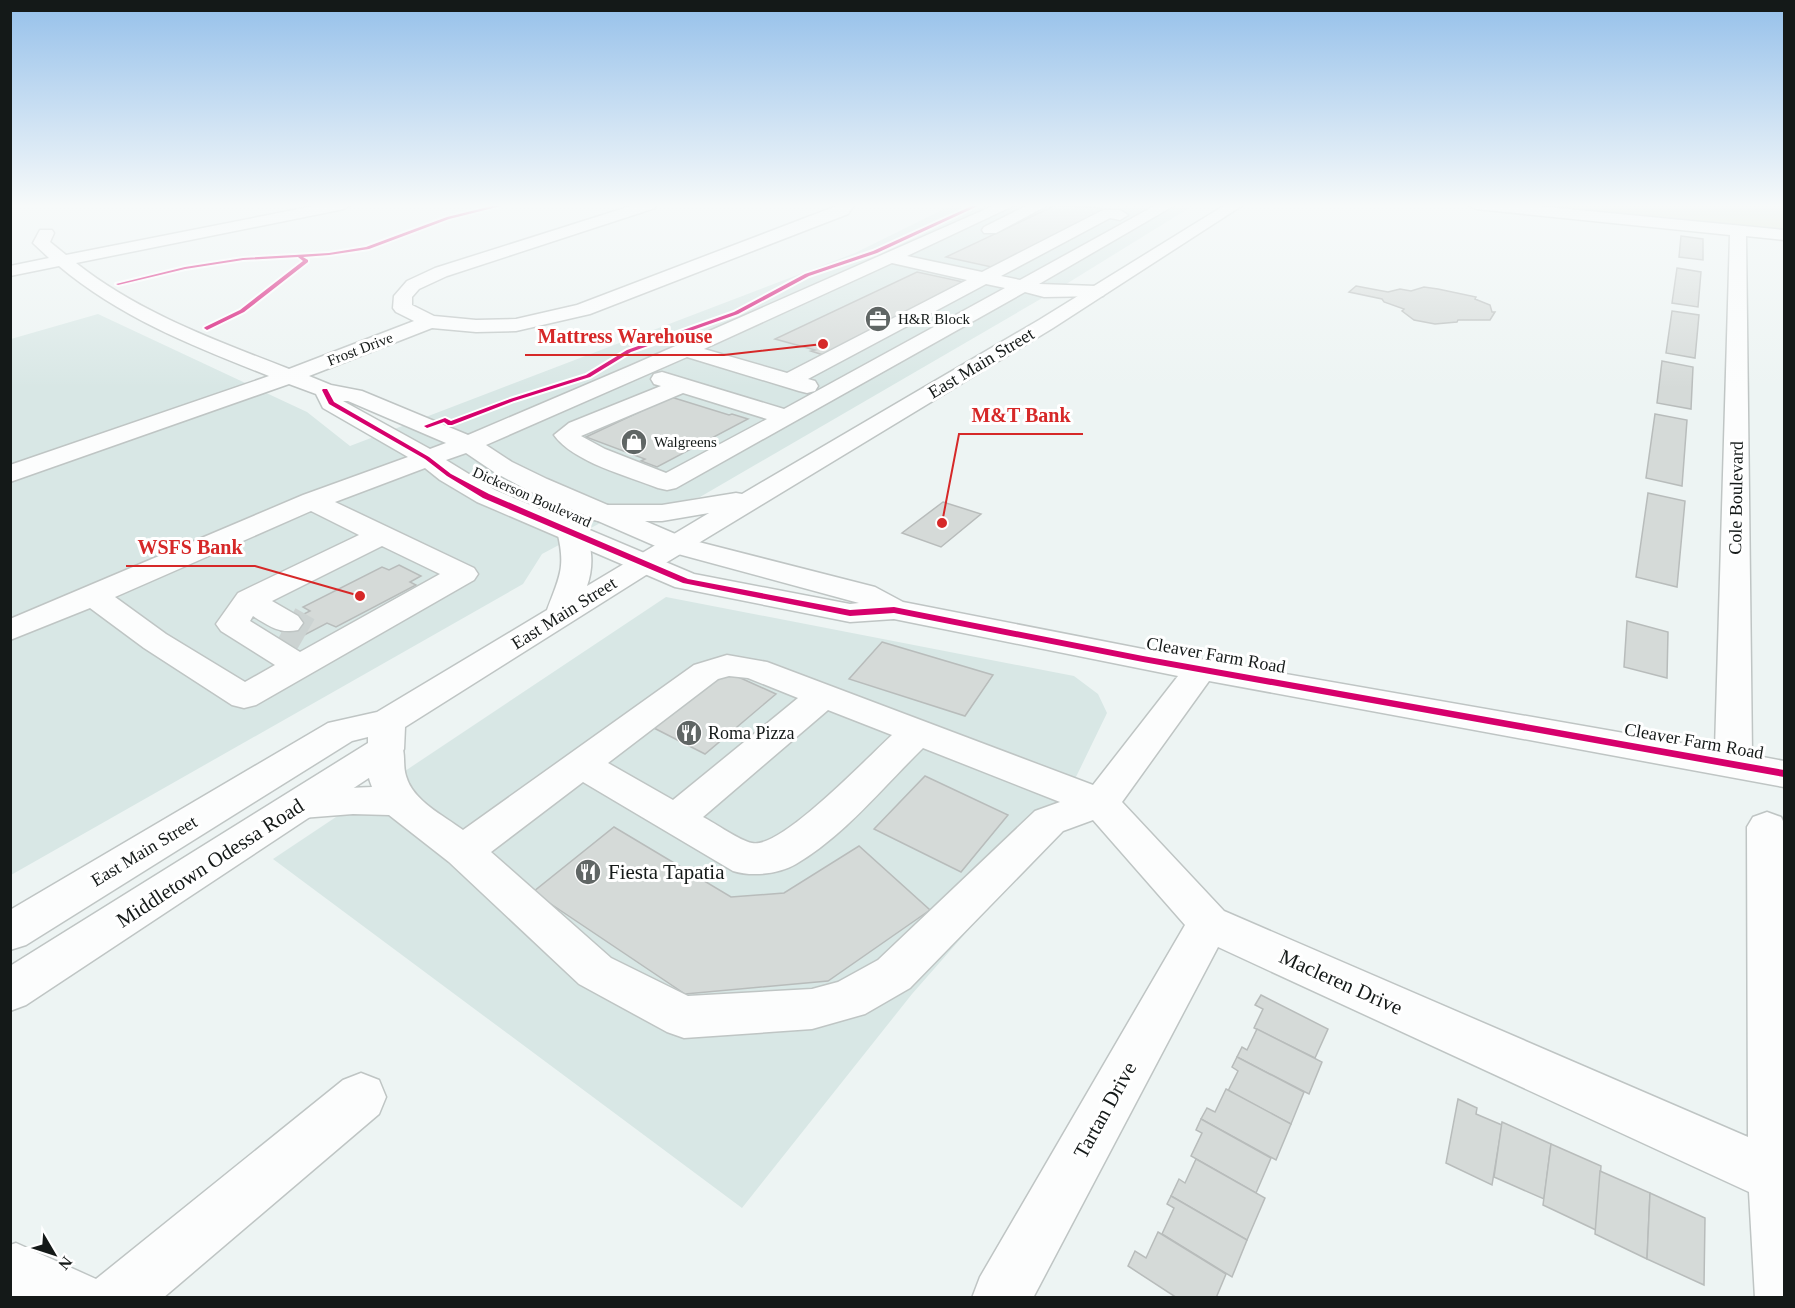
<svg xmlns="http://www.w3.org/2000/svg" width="1795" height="1308" font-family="'Times New Roman',serif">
	<rect width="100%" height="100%" fill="#edf4f3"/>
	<g fill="#d8e7e5">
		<path d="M952 205H1194L1063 286 700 497 670 504 634 505 542 554 523 584 11 875V339L98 314 307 412 350 446 855 253Z"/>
		<path d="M666 597 1074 676 1098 694 1107 713 1043 845 912 994 742 1208 273 859Z"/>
	</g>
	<path fill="#d9e1c9" d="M1557 205H1784V234L1565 212 1557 209Z"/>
	<g fill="#d5dad8" stroke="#b8bcbb" stroke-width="1.5">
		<path d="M1056 205 1111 209 996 268 946 257Z"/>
		<path d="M1681 236 1703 239V260L1679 257Z"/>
		<path d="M1677 268 1701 272 1698 307 1672 303Z"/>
		<path d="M917 272 968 283 826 356 811 351 815 350 775 339Z"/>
		<path d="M1356 286 1388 292 1400 289 1411 291 1424 287 1438 289 1476 297 1475 299 1490 305 1492 312H1495L1490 320H1458L1457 322 1435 324 1414 320 1402 311 1404 309 1384 302 1382 299 1349 292Z"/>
		<path d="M1672 311 1699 315 1695 358 1666 353Z"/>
		<path d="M1662 361 1693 367 1691 409 1657 403Z"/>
		<path d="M671 397 729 415 732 414 748 419 657 467 641 461 645 459 586 437Z"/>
		<path d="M1655 414 1687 420 1682 486 1646 478Z"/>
		<path d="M1648 493 1685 501 1677 587 1636 577Z"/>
		<path d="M943 502 981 514 941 547 902 533Z"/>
		<path d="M399 565 421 576 410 582 416 585 336 627 327 623 295 640 276 628 310 611 303 607 382 567 389 570Z"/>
		<path d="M1627 621 1668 632 1667 678 1624 667Z"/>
		<path d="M882 642 993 675 965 716 849 679Z"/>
		<path d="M725 671 776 694 705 754 652 727Z"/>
		<path d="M925 776 1008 815 961 872 874 829Z"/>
		<path d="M614 827 731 897 784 893 859 846 930 910 828 981 685 994 533 892Z"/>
		<path d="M1261 995 1328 1029 1315 1058 1254 1028 1263 1009 1255 1005Z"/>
		<path d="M1257 1029 1322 1062 1309 1094 1237 1057 1242 1047 1247 1050Z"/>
		<path d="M1237 1057 1304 1092 1291 1124 1228 1091 1238 1071 1232 1067Z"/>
		<path d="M1226 1089 1291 1124 1276 1160 1201 1119 1207 1108 1215 1112Z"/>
		<path d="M1458 1099 1477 1108 1476 1114 1502 1125 1492 1185 1446 1163Z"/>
		<path d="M1201 1119 1271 1158 1256 1193 1191 1156 1202 1133 1196 1130Z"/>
		<path d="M1502 1122 1551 1144 1544 1199 1494 1177Z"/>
		<path d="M1551 1144 1601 1166 1596 1230 1543 1205Z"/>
		<path d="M1196 1159 1265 1198 1247 1240 1171 1196 1179 1179 1185 1183Z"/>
		<path d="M1600 1171 1650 1193 1647 1259 1595 1234Z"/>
		<path d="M1650 1193 1705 1218 1704 1285 1647 1259Z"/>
		<path d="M1171 1196 1247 1240 1232 1277 1162 1234 1174 1208 1167 1204Z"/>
		<path d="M1158 1232 1226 1274 1216 1298H1177L1128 1266 1135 1251 1146 1258Z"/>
	</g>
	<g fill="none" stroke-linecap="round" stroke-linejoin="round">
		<path stroke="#ccd3d2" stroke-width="34" stroke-dasharray="34 16" stroke-linecap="butt" d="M287 623 306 634"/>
		<g stroke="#bfc5c4" stroke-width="3">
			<g id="minor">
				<path d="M319 205H351L344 209 76 263C139 313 215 340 289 369L414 321 396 312 393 308 394 296 407 281 435 268 634 205H657L655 208 447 276 419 289 412 297V305L434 316 476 320 516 319 577 305 839 205H854L848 214 590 314 516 331 476 332 432 328 309 376 331 385 362 391 468 435 630 366 995 205H1015L907 256 982 272 1103 210H1120L1128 215 1120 220 1110 218 1001 276 1020 280 1156 205H1175L1039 284 1096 286 1103 288 1105 292 1103 296 1044 297 1025 292 676 488 667 490 658 488C628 476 573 462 554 435L569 423 661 386 654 384 651 379 654 374 662 372 784 409 1005 288 986 284 808 379 815 381 818 386 815 391 807 393 799 391 687 357 486 445 512 462 547 479 687 539 875 587 903 602 1143 649 1715 749 1730 235 1476 209 1469 205H1526L1784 230V240L1746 236 1752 755 1784 761V787L1209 681 1122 802 1224 911 1748 1137 1747 827 1753 817 1767 812 1781 817 1784 823V1298H1755L1749 1192 1218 947 1033 1298H972L980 1277 1185 925 1093 820 1063 831 910 988 865 1014 812 1029 684 1038 667 1032 579 984 449 862 389 815 353 814 302 818 288 814 282 804 288 794 302 790 372 787C366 772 364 755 373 740L386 737 399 740C407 753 402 763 406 776 413 801 443 815 463 830L694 665 727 655 767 662 1093 785 1178 676 894 619 850 622 675 587 477 502 440 480 425 468 335 502 474 568 478 574 474 580 256 705 244 708 232 705 144 648 90 608 10 640V619L303 495 408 457 323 408 316 394 289 384 10 482V465L269 376C195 347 121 318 59 266L10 276V266L49 258 33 243 40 230H52L54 233 50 242 66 255ZM892 263 967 280 787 373 704 349ZM683 393 767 419 666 473 605 449 581 436ZM343 401H348L446 443 430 449ZM466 453 494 472 529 491 667 551 859 603 850 604 694 574 495 490 446 460ZM311 511 359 535 238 593 216 624 221 631 275 665 245 682 166 634 115 597ZM382 546 440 574 300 652 250 621 253 616C269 626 280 634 298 630L303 623 298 616 272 601ZM729 676 748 678 798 698 673 800 608 763 718 679ZM828 710 892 735C869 756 780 850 752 843 740 841 715 823 703 817ZM923 748 1060 802 1035 811 878 960 838 982 812 989 688 996 611 958 491 852 583 782 733 871C752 877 779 874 796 864 845 835 883 787 923 748Z"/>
				<path d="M1028 205H1048L996 233H984L982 230 984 227Z"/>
				<path d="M361 1073 379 1080 386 1097 379 1114 163 1298H10V1245L16 1243 96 1279 343 1080Z"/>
			</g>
		</g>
		<g stroke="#bfc5c4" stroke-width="3">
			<path id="major" d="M1225 205H1243L1053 328 654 570 405 727 404 749 399 758 26 1005 10 1011V966L368 743V737L352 741 26 945 10 950V910L328 723 377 712 547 610C560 576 566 567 557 531L561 525 571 523 581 525C593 543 594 566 587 586L709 513 662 521H599L589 519 585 513 589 507 599 505H662L736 493 742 494 1039 320Z"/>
		</g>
		<use href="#minor" fill="#fcfdfd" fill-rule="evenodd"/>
		<use href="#major" fill="#fcfdfd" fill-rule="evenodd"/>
		<g stroke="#fff" stroke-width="4">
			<g id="cycleway">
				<path d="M496 205H505L449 219 369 249 329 255 303 257 308 260V262L244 312 207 330 204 328 205 327 240 310 303 261 298 257 243 260 185 269 118 285 116 284 185 267 243 258 329 253 366 247 447 217Z"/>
				<path d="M974 205H980L877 253 809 276 738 314 631 352 590 377 514 401 452 425H448L444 422 427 428 424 426 445 418 451 421 510 399 586 375 627 350 734 312 805 274 873 251Z"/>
				<path d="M323 389H327L334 402 429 457 451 474 489 494 688 579 850 610 894 607 1143 656 1784 770V777L1143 662 894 613 850 616 683 583 483 498 447 476 425 459 329 404 322 390Z"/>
			</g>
		</g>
		<use href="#cycleway" fill="#d6006c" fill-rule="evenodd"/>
	</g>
	<linearGradient id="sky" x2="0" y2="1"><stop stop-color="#95c0ea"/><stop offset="0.53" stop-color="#f7fafa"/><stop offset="1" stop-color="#f7fafa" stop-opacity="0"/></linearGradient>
	<rect width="1795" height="388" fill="url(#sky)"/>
	<defs>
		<g id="office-disc" transform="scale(1.35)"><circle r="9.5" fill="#606665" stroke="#fff"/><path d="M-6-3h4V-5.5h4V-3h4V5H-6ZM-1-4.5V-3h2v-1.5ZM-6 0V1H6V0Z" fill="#fff"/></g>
		<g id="shop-disc" transform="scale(1.35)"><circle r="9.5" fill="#606665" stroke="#fff"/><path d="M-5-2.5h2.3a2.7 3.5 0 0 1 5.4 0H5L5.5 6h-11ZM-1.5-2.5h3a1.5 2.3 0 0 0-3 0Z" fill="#fff"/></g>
		<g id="restaurant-disc" transform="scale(1.35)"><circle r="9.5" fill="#606665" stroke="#fff"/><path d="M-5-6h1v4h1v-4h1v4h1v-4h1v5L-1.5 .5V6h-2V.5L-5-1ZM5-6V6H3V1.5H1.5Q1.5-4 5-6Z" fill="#fff"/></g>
	</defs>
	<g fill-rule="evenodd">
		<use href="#office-disc" x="878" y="319"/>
		<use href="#shop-disc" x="634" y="442"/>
		<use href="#restaurant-disc" x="689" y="733"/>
		<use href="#restaurant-disc" x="588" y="872"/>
	</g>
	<g text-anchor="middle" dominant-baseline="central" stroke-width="6" stroke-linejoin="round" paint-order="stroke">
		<g font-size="15" fill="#141918" stroke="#fff" text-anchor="start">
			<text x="898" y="319">H&amp;R Block</text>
			<text x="654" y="442">Walgreens</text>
		</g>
		<g font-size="15" fill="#141918" stroke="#fff">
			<text transform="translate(360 349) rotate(-21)">Frost Drive</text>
			<text transform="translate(532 497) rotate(24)">Dickerson Boulevard</text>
		</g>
		<g font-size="18" fill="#141918" stroke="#fff">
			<text transform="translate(981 363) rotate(-31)">East Main Street</text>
			<text transform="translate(1736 498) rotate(-89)">Cole Boulevard</text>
			<text transform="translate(564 613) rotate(-32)">East Main Street</text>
			<text transform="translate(1216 655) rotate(10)">Cleaver Farm Road</text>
			<text transform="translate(1694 741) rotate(10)">Cleaver Farm Road</text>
			<text transform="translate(144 851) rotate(-31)">East Main Street</text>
		</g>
		<g font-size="18" fill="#141918" stroke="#fff" text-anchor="start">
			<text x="708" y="733">Roma Pizza</text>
		</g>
		<g font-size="21" fill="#141918" stroke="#fff">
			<text transform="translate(210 863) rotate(-33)">Middletown Odessa Road</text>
			<text transform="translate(1341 982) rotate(24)">Macleren Drive</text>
			<text transform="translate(1105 1110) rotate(-61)">Tartan Drive</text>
		</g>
		<g font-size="21" fill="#141918" stroke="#fff" text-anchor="start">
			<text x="608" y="872">Fiesta Tapatia</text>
		</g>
	</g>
	<path fill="none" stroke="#d62828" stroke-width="2" d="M823 344L724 355H525M942 523L959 434H1083M360 596L255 566H126"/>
	<g fill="#d62828" stroke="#fff" stroke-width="2">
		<circle cx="823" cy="344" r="6"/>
		<circle cx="942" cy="523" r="6"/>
		<circle cx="360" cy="596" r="6"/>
	</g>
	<g font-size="20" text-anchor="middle" font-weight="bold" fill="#d62828" stroke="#fff" stroke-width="6" stroke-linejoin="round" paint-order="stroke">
		<text x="625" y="343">Mattress Warehouse</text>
		<text x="1021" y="422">M&amp;T Bank</text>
		<text x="190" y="554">WSFS Bank</text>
	</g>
	<rect width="1795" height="1308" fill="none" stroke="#141918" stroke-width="24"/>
	<g transform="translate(54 1254) rotate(129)" stroke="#ffffff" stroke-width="4.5" paint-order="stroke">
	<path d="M0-4.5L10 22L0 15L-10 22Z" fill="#141918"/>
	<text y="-9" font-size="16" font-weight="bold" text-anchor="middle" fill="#141918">N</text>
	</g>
</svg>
